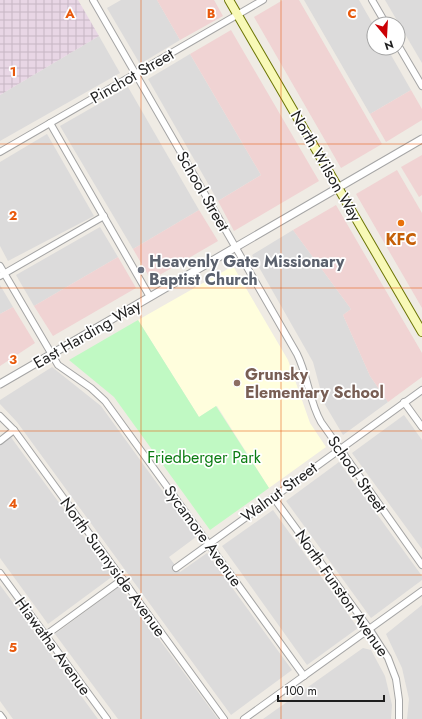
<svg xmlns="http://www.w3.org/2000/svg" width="422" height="719" font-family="Jost,sans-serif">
	<defs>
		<pattern id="industrial-grid" width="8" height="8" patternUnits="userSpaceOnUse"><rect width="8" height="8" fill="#e8d6e5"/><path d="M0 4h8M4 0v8" fill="none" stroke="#c7b7c4"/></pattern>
	</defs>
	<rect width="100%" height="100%" fill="#efebe4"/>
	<g fill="#dcdbdb">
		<path d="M121 0H157L180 40 140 64 107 8Z"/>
		<path d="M304 0H359L374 26V48H387L411 90 370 114Z"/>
		<path d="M386 0H422V63L385 0Z"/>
		<path d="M99 36 120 73 0 141V95Z"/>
		<path d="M190 54 261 175 218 201 148 79Z"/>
		<path d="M128 87 199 210 133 249 60 126Z"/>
		<path d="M47 134 94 216 8 261 0 246V162Z"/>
		<path d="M100 227 118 257 34 306 16 275Z"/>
		<path d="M293 230 351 309 343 315 370 376 388 402 343 435 324 403 313 362 252 255Z"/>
		<path d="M0 285 13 307 0 314Z"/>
		<path d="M52 367 101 406 196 537 169 557 180 572 207 553 292 670 231 715 17 422 0 404V400Z"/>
		<path d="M404 415 422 440V549L352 453Z"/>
		<path d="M10 436 113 576 48 624 0 558V444Z"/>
		<path d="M339 462 422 576V580L371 618 286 501Z"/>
		<path d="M273 510 358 628 307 665 222 546Z"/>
		<path d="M0 585 98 719H13L0 701Z"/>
		<path d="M120 586 218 719H118L55 634Z"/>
		<path d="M422 605V719H407L409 699 402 668 386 634Z"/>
		<path d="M363 648 371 650 385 676 392 705 391 719H263Z"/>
	</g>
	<g fill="#f0d3d3">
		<path d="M157 0H214L223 16 180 40Z"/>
		<path d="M283 0H299L382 144 341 168 254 17Z"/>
		<path d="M231 30 319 181 234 231 218 201 261 175 190 54Z"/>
		<path d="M411 90 422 109V120L386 142 370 114Z"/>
		<path d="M422 155V195L419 197 401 167Z"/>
		<path d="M397 170 422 213V308L356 194Z"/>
		<path d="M336 205 422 353V377L388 402 370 376 343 315 351 309 293 230Z"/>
		<path d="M199 210 218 241 151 280 133 249Z"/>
		<path d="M118 257 136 288 53 336 34 306Z"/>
		<path d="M13 307 35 343 0 366V314Z"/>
	</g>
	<path fill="url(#industrial-grid)" d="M0 0H78L99 36 0 95Z"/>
	<path fill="#fffedd" d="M233 266 288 360 310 423 326 447 269 488 217 406 199 417 138 320Z"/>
	<path fill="#c0f9c3" d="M138 320 199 417 216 406 269 488 210 530 114 397 69 360Z"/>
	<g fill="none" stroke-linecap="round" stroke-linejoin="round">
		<g stroke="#a5a5a5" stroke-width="8">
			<g id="minor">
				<path d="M93 0 297 354C308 376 309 401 321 422L422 565"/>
				<path d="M372 0 386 24"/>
				<path d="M398 45 422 86"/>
				<path d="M50 123 150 297"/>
				<path d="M0 152 263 0"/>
				<path d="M0 266 58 365 91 388 105 401 304 676"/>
				<path d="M0 276 104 216"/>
				<path d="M404 402 422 427"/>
				<path d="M0 416 14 430 224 719"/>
				<path d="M0 441 14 430"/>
				<path d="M273 497 370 630 388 658 396 679 399 700V719"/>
				<path d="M176 568 422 390"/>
				<path d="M0 573 107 719"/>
				<path d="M46 635 123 579"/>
				<path d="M0 715 3 719"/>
				<path d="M244 719 422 591"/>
			</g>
		</g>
		<g stroke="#a5a5a5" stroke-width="9">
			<path id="tertiary" d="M0 384 422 139"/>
		</g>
		<g stroke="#6c7505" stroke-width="10">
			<path id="secondary" d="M229 0 422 332"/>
		</g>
		<use href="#minor" stroke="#fff" stroke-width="6"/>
		<use href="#tertiary" stroke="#fff" stroke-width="7"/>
		<use href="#secondary" stroke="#f8f9b7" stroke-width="8"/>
	</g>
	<path fill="none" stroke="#e8590c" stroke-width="1" stroke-opacity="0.55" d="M141 0V719M281 0V719M0 144H422M0 288H422M0 431H422M0 575H422"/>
	<circle fill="#e8710a" stroke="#fff" stroke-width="1.5" cx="401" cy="223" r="4"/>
	<circle fill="#6b7280" stroke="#fff" stroke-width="1.5" cx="141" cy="270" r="4"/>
	<circle fill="#8d6e63" stroke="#fff" stroke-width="1.5" cx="237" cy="383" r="4"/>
	<g text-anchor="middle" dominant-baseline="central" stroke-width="3.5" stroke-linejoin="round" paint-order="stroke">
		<g font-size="16" fill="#1e1e1e" stroke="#fff">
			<text transform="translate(132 76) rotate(-30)">Pinchot Street</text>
			<text transform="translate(326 166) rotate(60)">North Wilson Way</text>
			<text transform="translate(203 191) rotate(60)">School Street</text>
			<text transform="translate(87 334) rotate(-30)">East Harding Way</text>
			<text transform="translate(357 474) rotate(55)">School Street</text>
			<text transform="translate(279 492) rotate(-36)">Walnut Street</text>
			<text transform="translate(203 536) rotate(54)">Sycamore Avenue</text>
			<text transform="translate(113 567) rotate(54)">North Sunnyside Avenue</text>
			<text transform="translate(342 593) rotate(55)">North Funston Avenue</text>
			<text transform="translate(53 646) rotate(54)">Hiawatha Avenue</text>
		</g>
		<g font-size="16" font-weight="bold" fill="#c56008" stroke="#fff">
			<text x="401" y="239">KFC</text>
		</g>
		<g font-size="16" font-weight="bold" fill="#5b616d" stroke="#fff" text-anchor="start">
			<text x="149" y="261">Heavenly Gate Missionary<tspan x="149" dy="18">Baptist Church</tspan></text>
		</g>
		<g font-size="16" font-weight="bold" fill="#785e54" stroke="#fff" text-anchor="start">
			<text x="245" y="374">Grunsky<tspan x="245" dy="18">Elementary School</tspan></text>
		</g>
		<g font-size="16" fill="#0b7c12" stroke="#fff">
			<text x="204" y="457">Friedberger Park</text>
		</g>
	</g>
	<g font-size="13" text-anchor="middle" font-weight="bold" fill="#e8590c" stroke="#fff" stroke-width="3.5" stroke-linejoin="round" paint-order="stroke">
		<text x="70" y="18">A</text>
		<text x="211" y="18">B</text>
		<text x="352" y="18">C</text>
		<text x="13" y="76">1</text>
		<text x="13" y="220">2</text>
		<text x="13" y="364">3</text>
		<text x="13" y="508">4</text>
		<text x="13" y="652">5</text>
	</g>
	<g transform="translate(386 36) rotate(162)"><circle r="19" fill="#ffffff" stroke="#a5a5a5"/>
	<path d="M0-3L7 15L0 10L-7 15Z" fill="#cc0005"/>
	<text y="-6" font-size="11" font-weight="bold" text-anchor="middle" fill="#1e1e1e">N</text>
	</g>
	<path d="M278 695v6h106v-6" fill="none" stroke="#1e1e1e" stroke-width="2"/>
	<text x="284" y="695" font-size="12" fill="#1e1e1e" stroke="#ffffff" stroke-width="3" paint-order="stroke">100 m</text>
</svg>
